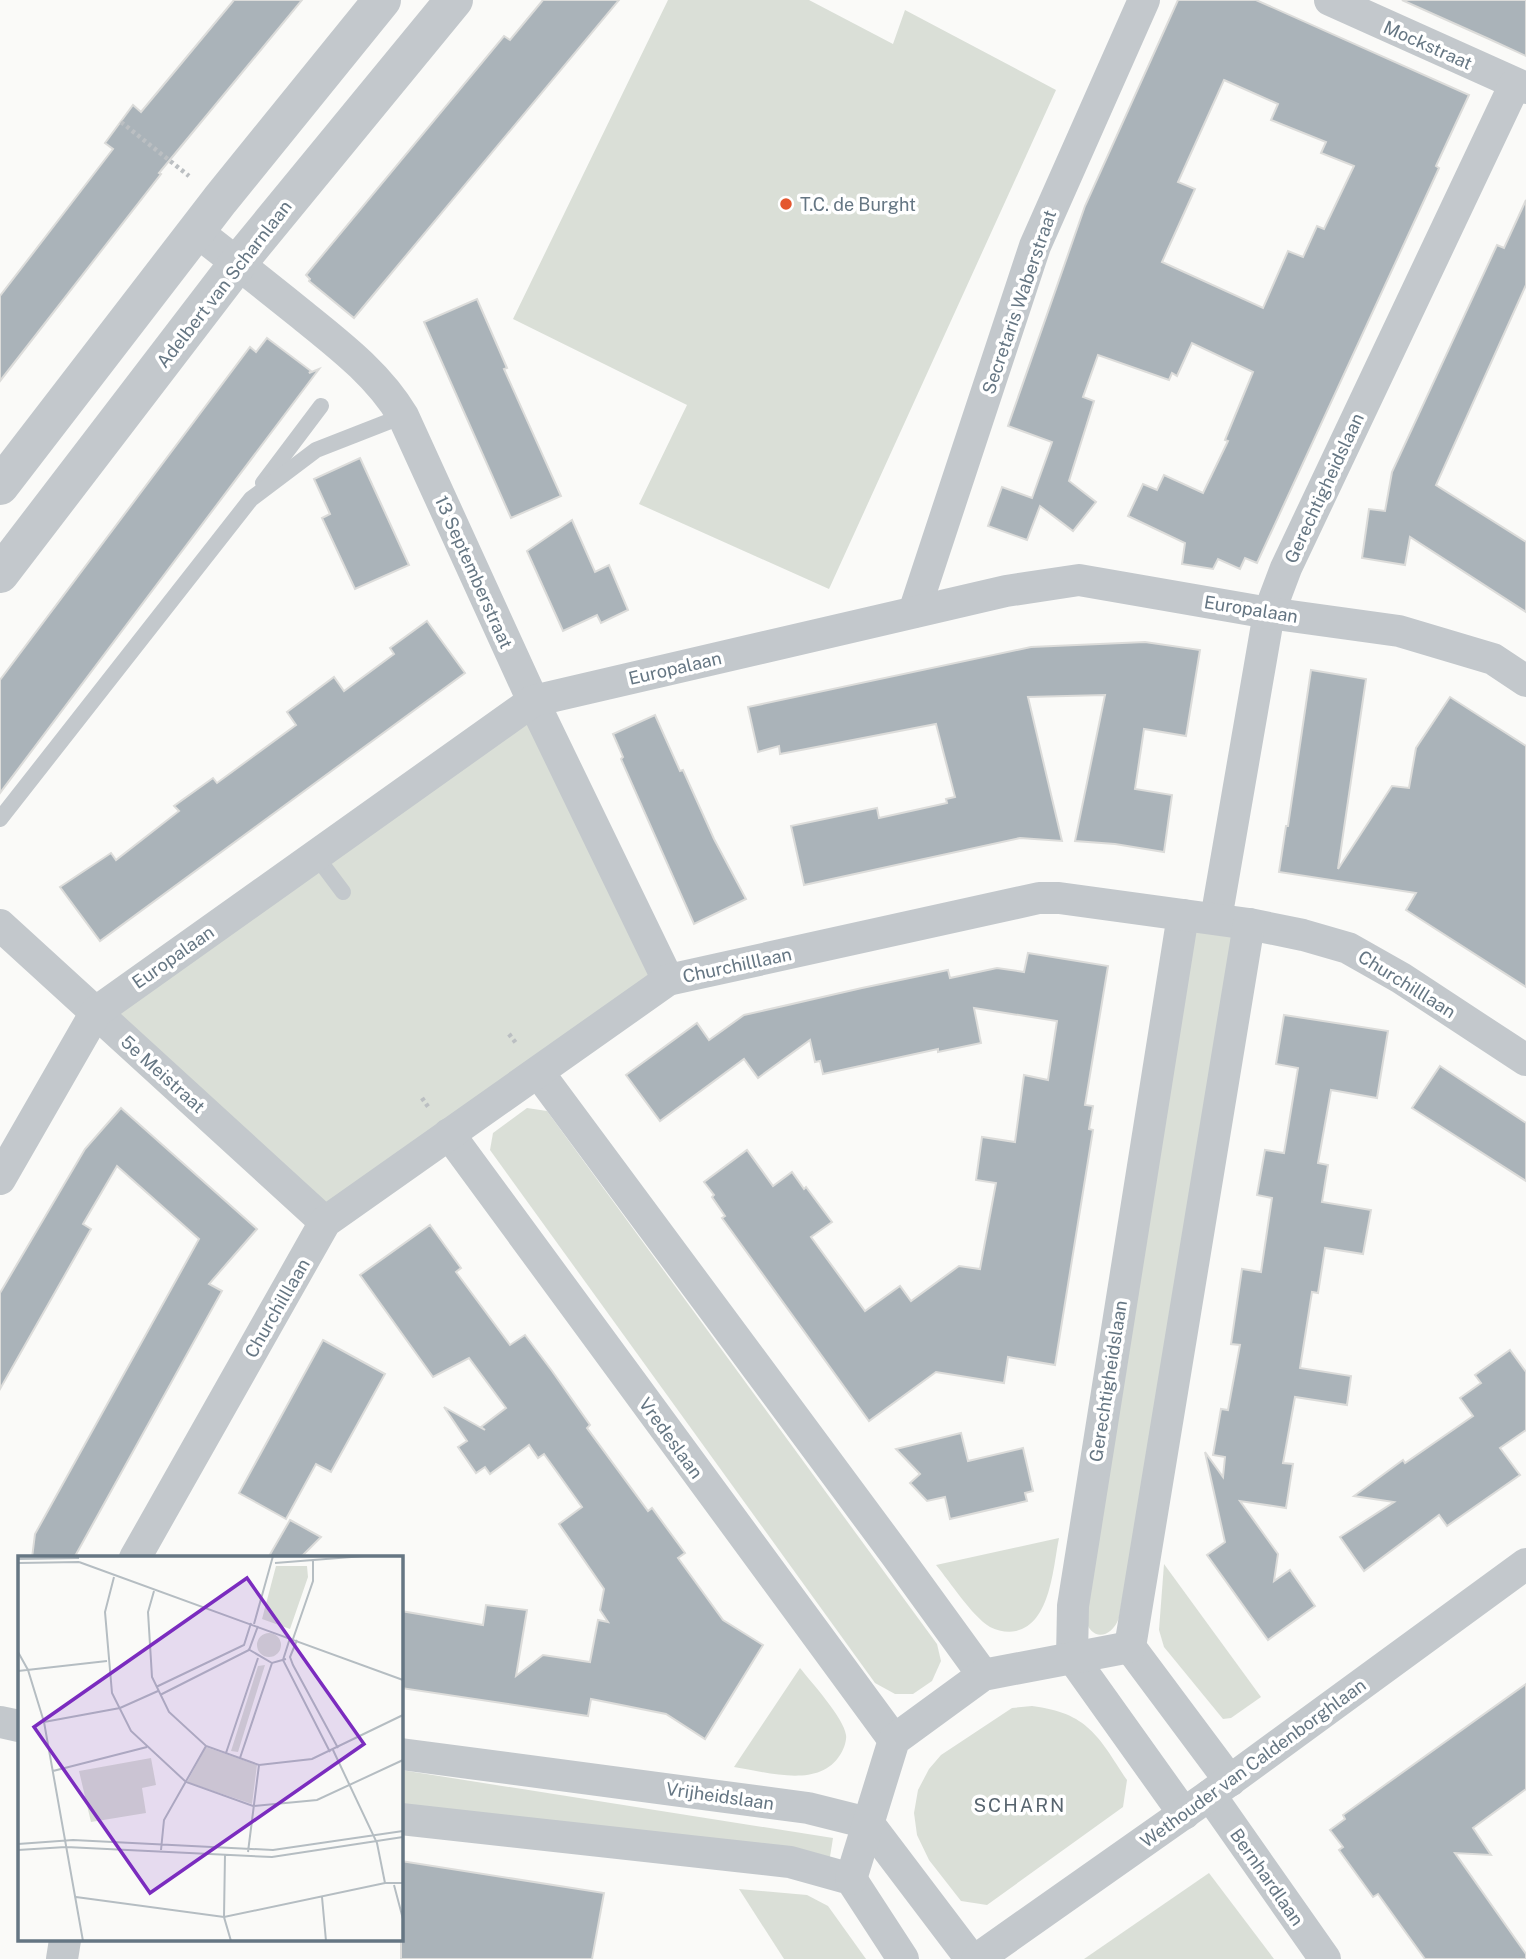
<svg xmlns="http://www.w3.org/2000/svg" width="1526" height="1959" font-family="'Public Sans',sans-serif">
	<rect width="100%" height="100%" fill="#fafaf8"/>
	<g fill="#dadfd7">
		<path d="M668 0H809L893 44 905 10 1056 90 829 589 639 504 687 405 513 319Z"/>
		<path d="M530 709 661 976 326 1211 111 1013Z"/>
		<path d="M1189 922 1240 933 1119 1618C1111 1639 1090 1642 1085 1617Z"/>
		<path d="M527 1108 547 1111 937 1644 941 1661 932 1681 913 1694H895L875 1683 490 1150 493 1133Z"/>
		<path d="M1059 1538C1053 1567 1051 1623 1016 1631 1008 1633 998 1631 990 1627 971 1615 951 1583 936 1565Z"/>
		<path d="M1164 1564 1261 1697 1231 1718 1223 1719 1164 1647 1159 1630Z"/>
		<path d="M800 1668C811 1682 844 1718 846 1735 847 1741 843 1751 840 1755 819 1789 767 1772 734 1767Z"/>
		<path d="M1032 1706C1088 1713 1098 1736 1127 1780L1123 1807 987 1905 961 1901 929 1860 917 1835 914 1813 918 1790 929 1769 941 1755 1012 1708Z"/>
		<path d="M401 1770 833 1838 829 1863 401 1810Z"/>
		<path d="M1209 1873 1274 1959H1084Z"/>
		<path d="M739 1889 807 1895 828 1906 866 1959H784Z"/>
	</g>
	<g fill="#aab3b9" stroke="#dcdcda" stroke-width="2" fill-rule="evenodd">
		<path d="M234 0H302L159 173 161 174 0 381V296L113 149 105 143 133 105 141 112Z"/>
		<path d="M543 0H619L354 318 309 281 310 279 306 275 504 36 510 40Z"/>
		<path d="M1178 0H1256L1469 95 1436 166 1439 168 1257 563 1245 558 1240 569 1218 559 1213 569 1182 564 1185 543 1128 516 1143 484 1157 490 1164 475 1203 493 1228 441 1225 440 1253 372 1192 343 1177 376 1172 373 1169 380 1098 355 1083 397 1094 401 1069 481 1096 502 1073 531 1040 506 1027 540 988 526 1002 487 1032 498 1052 442 1008 426 1085 206ZM1224 80 1278 104 1271 120 1326 142 1321 153 1354 166 1324 229 1317 226 1303 257 1288 251 1263 308 1162 262 1195 189 1178 182Z"/>
		<path d="M1402 0H1526V56L1489 39Z"/>
		<path d="M1526 200V285L1436 485 1526 542V612L1410 537 1405 565 1362 558 1369 509 1385 511 1392 472 1497 245 1504 248Z"/>
		<path d="M477 299 507 368 504 369 561 496 511 518 424 322Z"/>
		<path d="M267 338 311 371 309 373 319 369 0 793V680L250 347 256 352Z"/>
		<path d="M360 458 409 565 355 589 322 518 330 514 314 479Z"/>
		<path d="M572 520 595 572 609 565 628 610 601 623 597 615 563 631 527 551Z"/>
		<path d="M427 621 465 673 100 941 60 887 111 853 116 860 179 811 174 806 213 778 217 783 296 725 287 712 334 677 344 691 394 654 390 648Z"/>
		<path d="M1145 642 1200 650 1186 736 1144 729 1135 789 1172 795 1164 852 1115 844 1075 841 1105 695 1028 697 1062 841 1020 838 804 885 791 826 877 808 879 818 947 803 946 799 955 797 936 724 780 754 779 746 758 752 748 707 1031 647Z"/>
		<path d="M1311 670 1366 679 1338 869 1392 786 1409 788 1416 748 1450 697 1526 746V987L1406 910 1416 893 1279 872 1286 826H1288Z"/>
		<path d="M655 715 680 771 683 770 714 839 746 899 694 924 621 759 623 757 613 734Z"/>
		<path d="M1028 953 1108 966 1085 1105 1093 1106 1089 1129 1093 1130 1055 1365 1008 1357 1004 1383 936 1372 869 1421 722 1218 725 1216 712 1197 714 1195 704 1182 747 1150 773 1186 792 1172 804 1189 806 1187 832 1222 811 1237 865 1311 900 1286 911 1301 959 1266 980 1269 996 1183 976 1180 982 1137 1015 1142 1024 1075 1048 1080 1057 1021 974 1008 981 1043 938 1052V1049L823 1074 820 1061 815 1062 810 1040 758 1078 744 1059 660 1121 626 1075 697 1023 709 1040 744 1015 862 988 948 970 950 978 997 968 1024 972Z"/>
		<path d="M1284 1015 1388 1031 1377 1098 1331 1090 1318 1163 1328 1165 1322 1202 1371 1210 1363 1254 1325 1248 1318 1293 1312 1292 1300 1368 1351 1376 1347 1405 1295 1397 1283 1463 1293 1464 1286 1508 1240 1501 1278 1554 1274 1581 1290 1570 1315 1606 1268 1640 1207 1555 1225 1542 1205 1452 1223 1477 1225 1457 1213 1455 1221 1409 1228 1410 1240 1345 1231 1344 1242 1269 1261 1272 1272 1198 1257 1195 1265 1150 1284 1153 1298 1068 1276 1064Z"/>
		<path d="M1440 1066 1526 1123V1181L1412 1108Z"/>
		<path d="M121 1108 257 1229 209 1284 222 1291 74 1558H32L35 1534 199 1239 117 1166 83 1224 91 1229 0 1389V1293L85 1149Z"/>
		<path d="M430 1225 461 1268 456 1272 510 1345 525 1335 552 1371 590 1425 587 1428 648 1511 652 1508 685 1553 678 1558 723 1620 763 1645 705 1739 666 1714 591 1699 588 1716 401 1688V1611L483 1625 486 1605 527 1610 516 1676 543 1655 590 1662 598 1620 608 1622 600 1610 604 1589 559 1524 582 1507 544 1454 538 1458 529 1445 490 1474 485 1467 476 1473 458 1447 467 1441 444 1407 485 1430 481 1427 506 1408 469 1358 433 1377 360 1275Z"/>
		<path d="M323 1340 385 1374 331 1472 316 1464 286 1519 239 1493Z"/>
		<path d="M1510 1350 1526 1372V1430L1500 1448 1520 1475 1447 1526 1439 1515 1364 1571 1340 1537 1394 1502 1354 1496 1403 1460 1405 1463 1473 1416 1460 1398 1481 1383 1475 1375Z"/>
		<path d="M961 1433 968 1461 1023 1448 1033 1491 1025 1493 1027 1501 950 1519 945 1497 927 1501 910 1483 920 1474 896 1449Z"/>
		<path d="M290 1520 321 1537 300 1558H268Z"/>
		<path d="M1526 1684V1789L1473 1828 1491 1855 1455 1853 1526 1954V1959H1425L1378 1894 1373 1897 1339 1850 1343 1847 1330 1830 1345 1819 1343 1815Z"/>
		<path d="M401 1861 604 1893 592 1959H401Z"/>
	</g>
	<g fill="none" stroke-linecap="round" stroke-linejoin="round">
		<g stroke="#bbbfc2" stroke-width="4.5" stroke-dasharray="3.5 3.5" stroke-linecap="butt">
			<path d="M121 122 189 176"/>
			<path d="M509 1034 516 1043"/>
			<path d="M422 1098 429 1108"/>
		</g>
		<g stroke="#c3c8cc" stroke-width="16">
			<path d="M263 483 321 406"/>
			<path d="M0 819 251 499 316 450 403 416"/>
			<path d="M316 856 343 892"/>
		</g>
		<g stroke="#c3c8cc" stroke-width="32">
			<path d="M1330 0 1526 88"/>
			<path d="M196 231C231 258 266 286 301 314 338 344 378 374 403 416L533 701 668 980"/>
			<path d="M914 612 1035 246 1144 0"/>
			<path d="M1183 915 1073 1606 1072 1657 1184 1814"/>
			<path d="M1216 919 1269 613 1286 568 1515 84"/>
			<path d="M0 925 325 1222"/>
			<path d="M538 1072 896 1555 983 1675"/>
			<path d="M449 1134 894 1740"/>
			<path d="M0 1179 96 1012 533 701 1006 591 1079 580 1269 613 1399 631 1493 659 1526 681"/>
			<path d="M135 1558 325 1222 668 980 1039 898H1059L1249 924 1303 935 1348 948 1401 978 1526 1060"/>
			<path d="M0 1722 19 1726"/>
			<path d="M401 1754 808 1808 868 1823 971 1959"/>
			<path d="M1230 1781 1130 1647 1249 924"/>
			<path d="M1210 1795 1325 1959"/>
			<path d="M401 1819 790 1862 851 1879 903 1959"/>
			<path d="M851 1879 894 1740 983 1675 1130 1647"/>
			<path d="M62 1959 65 1940"/>
			<path d="M977 1959 1210 1795 1526 1564"/>
		</g>
		<g stroke="#c3c8cc" stroke-width="38">
			<path d="M0 486 220 200 382 0"/>
			<path d="M0 574 238 263 454 0"/>
		</g>
	</g>
	<circle fill="#e4572e" stroke="#fff" stroke-width="2.5" cx="786" cy="204" r="7"/>
	<g text-anchor="middle" dominant-baseline="central" stroke-width="7" stroke-linejoin="round" paint-order="stroke">
		<g font-size="18" fill="#657683" stroke="#fff">
			<text transform="translate(1428 45) rotate(24)">Mockstraat</text>
			<text transform="translate(224 284) rotate(-52)">Adelbert van Scharnlaan</text>
			<text transform="translate(1019 302) rotate(-71)">Secretaris Waberstraat</text>
			<text transform="translate(1324 488) rotate(-65)">Gerechtigheidslaan</text>
			<text transform="translate(474 572) rotate(66)">13 Septemberstraat</text>
			<text transform="translate(1251 609) rotate(9)">Europalaan</text>
			<text transform="translate(675 668) rotate(-13)">Europalaan</text>
			<text transform="translate(173 957) rotate(-35)">Europalaan</text>
			<text transform="translate(737 965) rotate(-12)">Churchilllaan</text>
			<text transform="translate(1407 984) rotate(32)">Churchilllaan</text>
			<text transform="translate(163 1074) rotate(42)">5e Meistraat</text>
			<text transform="translate(277 1308) rotate(-60)">Churchilllaan</text>
			<text transform="translate(1108 1381) rotate(-81)">Gerechtigheidslaan</text>
			<text transform="translate(671 1438) rotate(54)">Vredeslaan</text>
			<text transform="translate(1253 1763) rotate(-36)">Wethouder van Caldenborghlaan</text>
			<text transform="translate(720 1796) rotate(8)">Vrijheidslaan</text>
			<text transform="translate(1267 1877) rotate(55)">Bernhardlaan</text>
		</g>
		<g font-size="18" fill="#657683" stroke="#fff" text-anchor="start">
			<text x="800" y="204">T.C. de Burght</text>
		</g>
		<g font-size="19" letter-spacing="2" fill="#57646e" stroke="#fff">
			<text x="1020" y="1805">SCHARN</text>
		</g>
	</g>
	<g transform="translate(18 1556)">
		<rect width="385" height="385" fill="#fafaf8"/>
		<path d="M258 10H289L290 21 272 73 244 63ZM239 89a12 12 0 1 1 24 0a12 12 0 1 1-24 0ZM247 109 220 196 213 195 240 110ZM188 191 239 209 234 248 169 226ZM133 202 138 229 124 232 128 257 73 266 61 215Z" fill="#dadfd7"/>
		<path fill="none" stroke="#b5bdc2" stroke-width="2" d="M0 3 61 2M61 6 385 124M0 7 61 6M257 7 346 0M96 21 87 56 94 137 113 175 168 226 235 250 299 244 385 204M136 35 130 56 134 121 151 156 188 190 241 209 294 203 385 159M236 68 255 0M272 82 265 104 312 196M275 83 295 25V5M279 84 272 101 275 109 320 192M230 93 254 107 268 103M0 96 10 114 26 166 65 385M0 115 89 105M138 131 226 89 233 67M142 139 231 94 240 70M26 166 102 152 140 135M315 194 359 287 367 327M208 197 240 102M222 202 254 107M35 215 129 191M0 288 55 284 255 294 385 275M0 294 48 291 254 301 385 281M143 294 146 264 188 190M230 296 241 209M207 298 206 361 213 385M376 329 385 363M58 341 206 361 367 327H385M304 341 308 385"/>
		<path fill="#7b2cbf" fill-opacity="0.15" stroke="#7b2cbf" stroke-width="3.5" d="M229 22 346 188 132 337 16 171Z"/>
		<rect width="385" height="385" fill="none" stroke="#657683" stroke-width="3.5"/>
	</g>
</svg>
